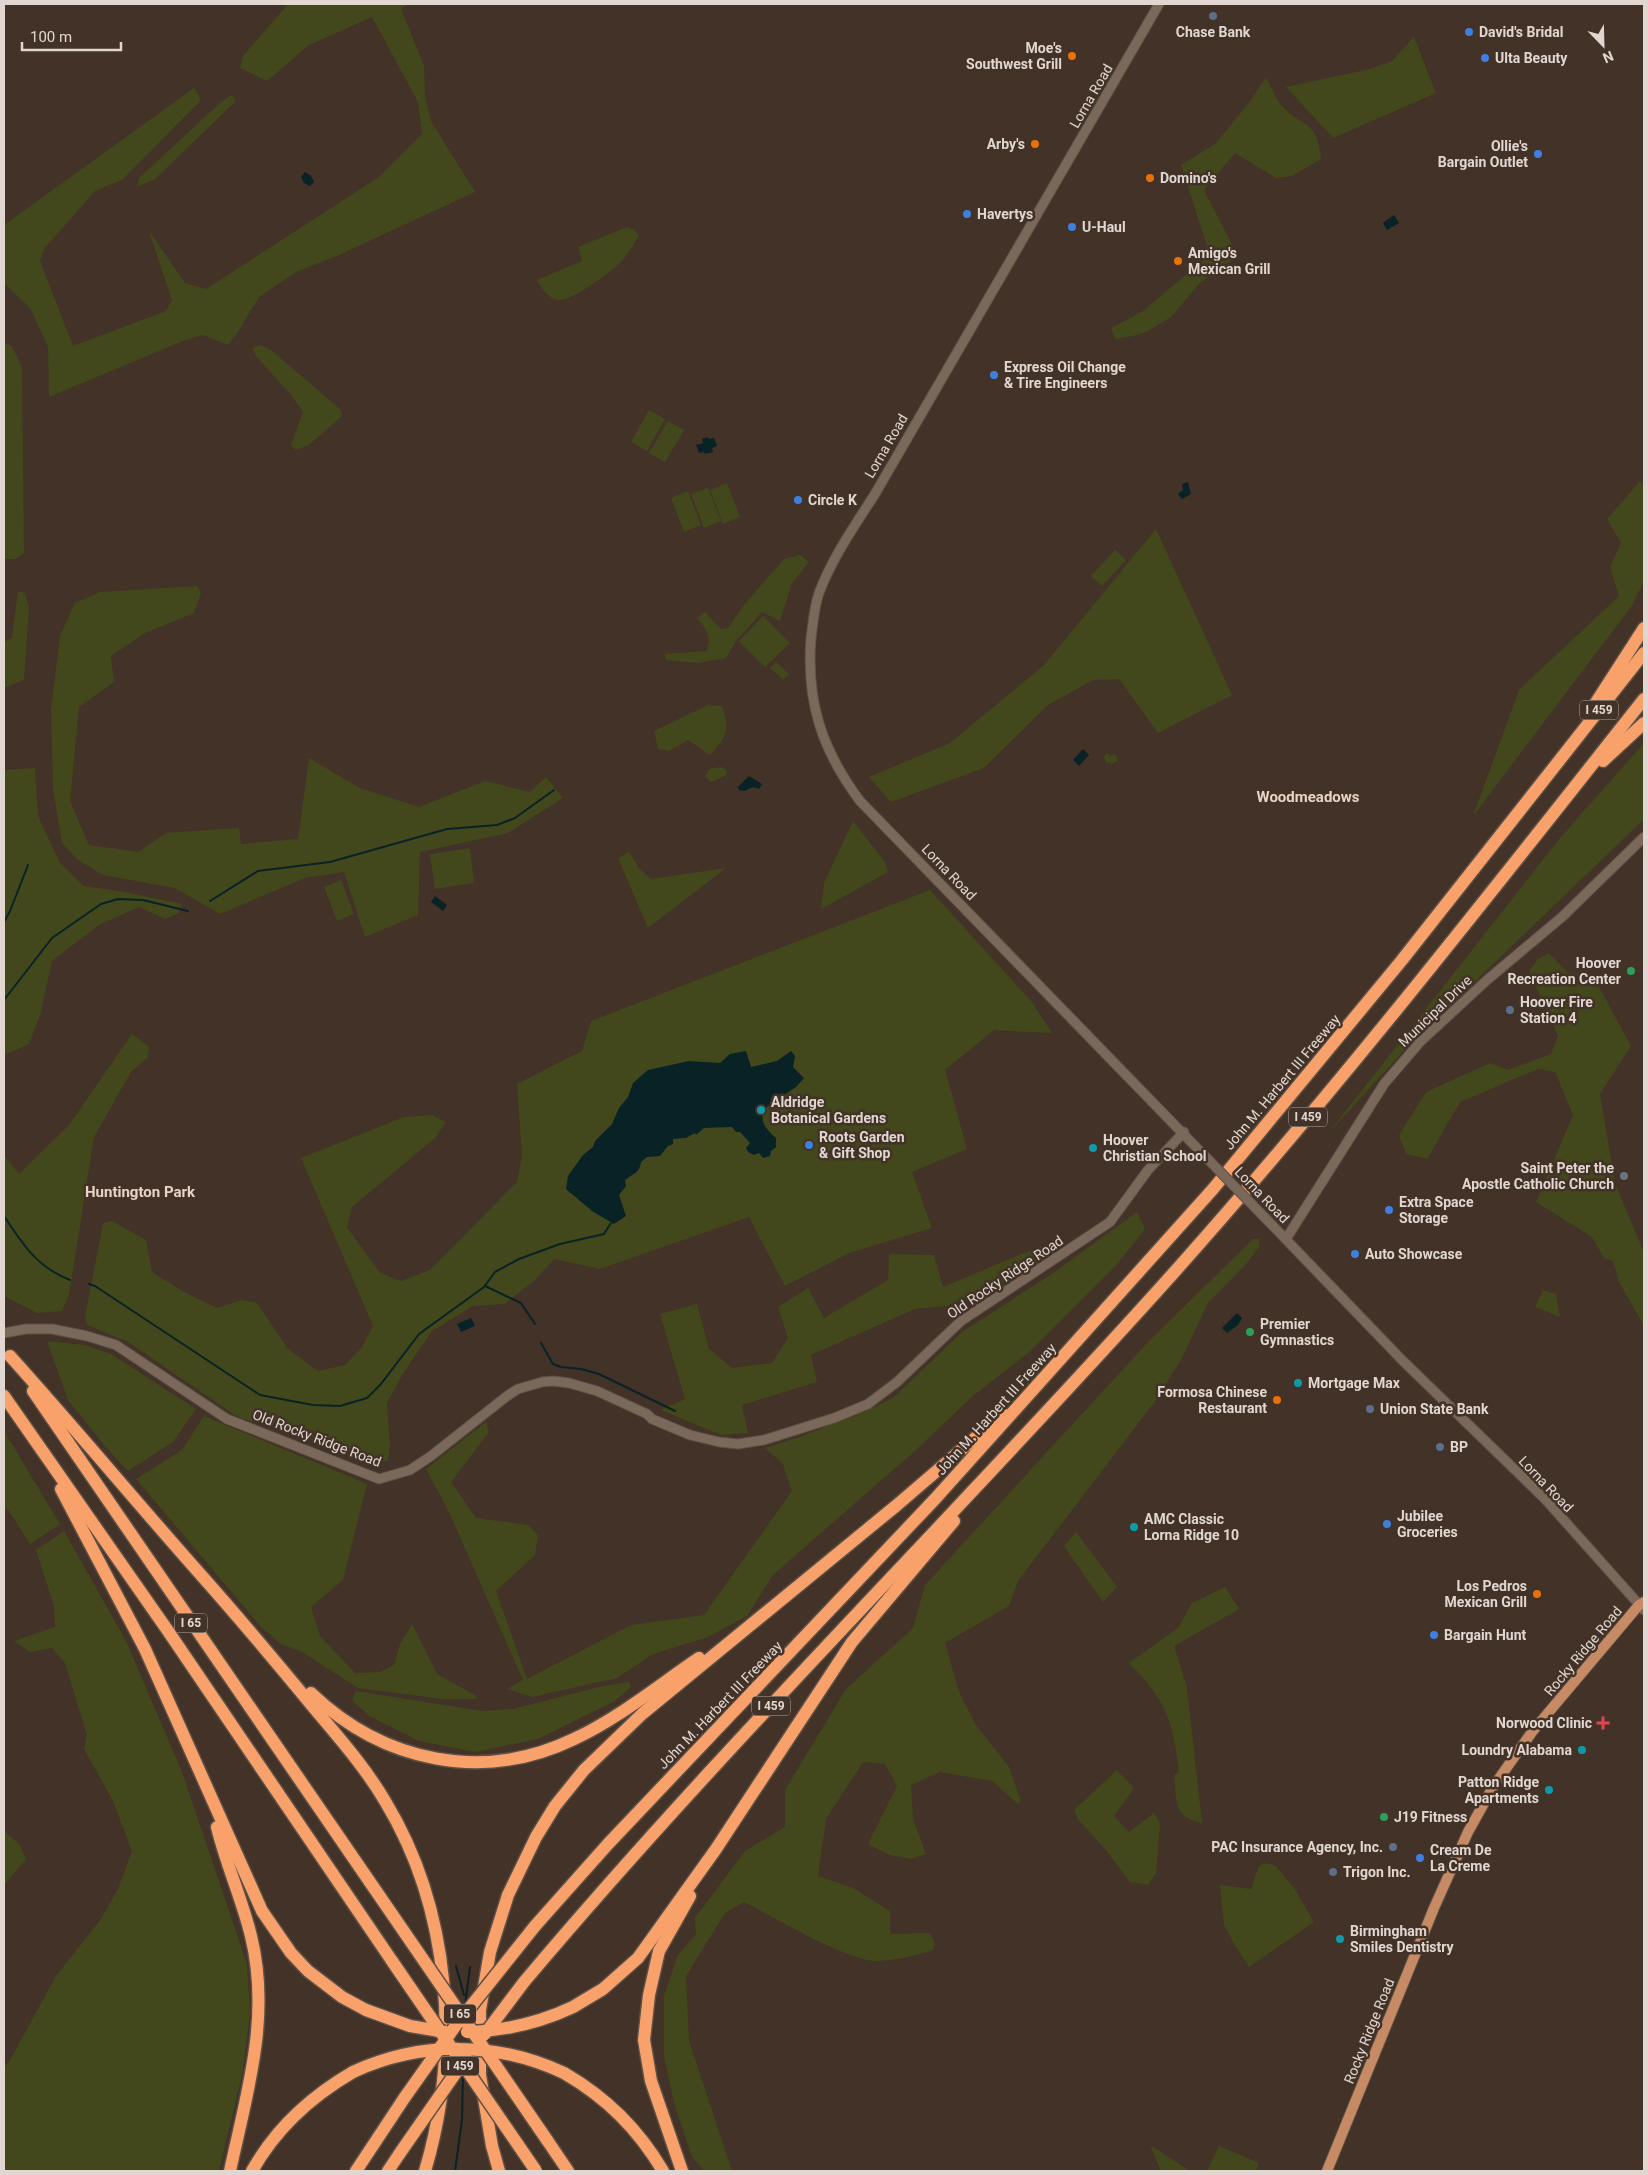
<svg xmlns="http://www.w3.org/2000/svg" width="1648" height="2175" font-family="Roboto,sans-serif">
	<rect width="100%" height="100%" fill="#423227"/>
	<g fill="#42481b">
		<path d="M288 4H408L401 9 424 66 425 97 431 121 475 192 339 255 296 272 259 297 238 332 228 345 203 335 183 341 49 397 48 347 30 308 4 283V225L194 88 201 100 122 180 95 191 44 249 40 261 73 346 166 311 172 300 149 231 185 283 206 289 379 177 422 134 418 102 372 17 309 45 267 81 240 68 243 56Z"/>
		<path d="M1414 37 1436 93 1333 138 1286 87 1370 69 1392 61Z"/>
		<path d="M1266 77C1271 86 1275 98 1281 105 1303 129 1317 118 1321 159L1292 176 1276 178 1235 153 1204 190 1238 256 1200 283 1171 317 1148 331 1133 336 1115 339 1111 328 1143 311 1203 260 1209 252 1181 165 1215 144 1248 104Z"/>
		<path d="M231 95 236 101 155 179 137 187 139 178 220 103Z"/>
		<path d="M627 227 634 230 639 236C633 245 627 256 619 264 610 273 571 301 559 300 549 300 541 288 537 280L582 261 578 247Z"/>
		<path d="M4 344 11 345 22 367 24 553 15 559H4Z"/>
		<path d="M260 345 271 350 341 410 342 416 309 445 296 450 291 445 303 412 291 395 256 356 252 348Z"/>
		<path d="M649 410 665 419 647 451 631 442Z"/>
		<path d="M668 421 684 430 665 462 649 453Z"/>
		<path d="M1640 481 1644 486V581L1631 607 1473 816 1519 690 1619 596 1610 567 1621 543 1607 519Z"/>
		<path d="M727 483 740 517 723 524 710 490Z"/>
		<path d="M708 488 721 521 704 528 691 494Z"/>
		<path d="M688 491 701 525 684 532 671 498Z"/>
		<path d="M1156 529 1232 695 1158 733 1119 679 1093 680 1048 705 984 768 891 802 869 777 950 743 1044 665Z"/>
		<path d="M1115 550 1126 560 1102 586 1091 576Z"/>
		<path d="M800 555 809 562 792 583 780 621 762 612 736 641 726 658 698 663 666 660 665 654 707 651C711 634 707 631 697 618L705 612 721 629 728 628 743 606 784 559Z"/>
		<path d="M197 586 201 592 194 613 145 633 111 656 114 682 79 707 70 801 89 845 138 852 166 833 239 828 241 844 298 839 309 758 360 788 419 807 485 781 530 792 546 777 563 798 508 833 420 852 418 915 365 937 344 872 305 878 220 914 175 888 103 875 78 860 62 843 53 789 51 710 60 636 75 603 100 592Z"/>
		<path d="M18 591 25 593 29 608 24 680 4 688V642L12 638Z"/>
		<path d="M763 616 790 643 765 667 739 641Z"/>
		<path d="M776 662 789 674 783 680 770 668Z"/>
		<path d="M708 705 722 706C730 730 728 735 710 755L688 740 669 751 658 749 654 731Z"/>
		<path d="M1644 743V819L1409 1045 1326 1136 1560 838Z"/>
		<path d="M1108 753 1110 756 1115 754 1118 761 1111 764 1110 762 1107 763 1103 756Z"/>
		<path d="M721 767 726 770 727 775 711 782 705 777 709 769Z"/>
		<path d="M35 768 38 816 60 863 83 886 120 891 182 904 179 913 165 919 139 907 99 925 52 961 40 1015 29 1044 4 1055V770Z"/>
		<path d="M853 821 885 862 888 872 821 909 824 883Z"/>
		<path d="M470 848 474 883 435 889 430 854Z"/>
		<path d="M629 852 639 868 651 879 726 868 648 928 618 858Z"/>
		<path d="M341 880 354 914 337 921 324 887Z"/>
		<path d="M930 890 1031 1001 1052 1033 994 1030 945 1070 967 1149 912 1172 932 1228 849 1253 785 1286 749 1217 600 1269 554 1259 535 1280 505 1304 473 1306 432 1331 404 1372 387 1403 390 1443 388 1461 371 1462 337 1447 238 1417 128 1342 87 1325 85 1317 103 1223 112 1221 146 1240 152 1272 184 1292 217 1308 242 1300 257 1303 288 1349 318 1371 345 1365 362 1347 373 1326 301 1158 404 1117 432 1115 446 1122 435 1138 352 1207 347 1227 380 1273 401 1281 430 1270 517 1182 522 1156 517 1084 582 1051 591 1021Z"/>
		<path d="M1549 953 1567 972 1593 976 1631 1046 1600 1094 1615 1183 1644 1253V1326L1619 1282 1613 1261 1604 1258 1592 1237 1536 1202 1573 1115 1555 1072 1538 1069 1460 1102 1427 1159 1406 1154 1399 1135 1426 1092 1490 1063 1508 1070 1551 1054 1558 1036 1529 971 1538 959Z"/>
		<path d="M132 1034 149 1047 148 1057 131 1072 94 1137 69 1295 62 1311 37 1313 4 1296V1155L19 1174 69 1125Z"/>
		<path d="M1137 1212 1145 1229 1118 1263 1028 1353 973 1396 916 1450 773 1575 747 1616 708 1637 653 1654 617 1678 532 1697 507 1689 523 1680 449 1512 426 1469 486 1422 489 1432 451 1482 476 1518 528 1525 538 1535 535 1555 496 1591 527 1679 631 1625 704 1615 792 1491 783 1464 765 1448 800 1437 877 1406 894 1397 962 1332 1056 1271Z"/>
		<path d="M1253 1239H1259L1260 1246 1246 1264 1208 1303 1181 1360 1153 1404 1018 1581 1009 1606 945 1643 959 1692 976 1725 1009 1767 1021 1801 1018 1804 992 1781 940 1772 911 1785 913 1819 926 1854 910 1859 887 1854 868 1844 897 1786 885 1764 863 1762 826 1819 818 1876 853 1888 890 1911V1934L929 1933 935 1942 933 1950C916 1956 896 1960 877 1961 846 1961 774 1917 744 1902L725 1913 686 1976 689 2041 732 2171H704L692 2157 674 2103 664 2056V1996L678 1955 696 1934 695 1918 745 1851 785 1827V1790L846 1689 913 1628 925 1585 1148 1342Z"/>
		<path d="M1041 1246 1045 1258 1002 1284 946 1306 915 1309 811 1355 817 1382 742 1405 748 1433 721 1435 661 1410 685 1399 660 1314 697 1304 709 1349 732 1368 772 1363 788 1338 778 1307 808 1288 824 1318 888 1280 889 1254 934 1255 943 1287Z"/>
		<path d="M1543 1290 1556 1294 1560 1317 1535 1307Z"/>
		<path d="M47 1341 85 1345 111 1354 196 1409 173 1442 128 1471 104 1445 68 1400Z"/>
		<path d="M204 1416 367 1484 343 1580 311 1607 320 1636 355 1673 380 1672 394 1665 400 1644 412 1624 437 1674 477 1696 476 1699H443L358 1688 302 1652 281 1644 262 1628 136 1479 182 1450Z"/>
		<path d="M4 1431 60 1524 30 1544 9 1511 4 1506Z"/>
		<path d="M64 1531 126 1641 182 1772 247 1964 250 2012 243 2071 219 2171H4V2067L9 2062 56 1976 101 1919 118 1889 132 1851 113 1801 84 1749 87 1735 65 1663 52 1648 30 1652 14 1641 55 1627 54 1606 36 1550Z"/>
		<path d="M1076 1532 1117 1587 1103 1602 1064 1546Z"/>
		<path d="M1225 1587 1239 1609 1174 1646 1187 1687 1202 1823C1172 1816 1177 1802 1174 1775L1179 1772C1173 1721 1166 1700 1129 1663L1178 1628 1192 1603Z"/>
		<path d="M629 1682 631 1687 615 1701 538 1739 475 1752 419 1741 369 1716 352 1700 356 1691 482 1711 513 1709 599 1687Z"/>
		<path d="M1117 1770 1134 1788 1114 1816 1129 1832 1154 1813 1160 1823 1156 1873 1148 1885 1130 1882 1105 1849 1077 1818 1074 1810Z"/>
		<path d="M4 1831 20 1845 26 1859 4 1885Z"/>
		<path d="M1263 1863 1275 1865 1294 1888 1314 1922 1249 1967 1233 1942 1224 1925 1220 1885 1251 1889 1258 1868Z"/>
		<path d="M1150 2145 1190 2171H1161Z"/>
		<path d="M1219 2146 1259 2163 1256 2171H1207Z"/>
	</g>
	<g fill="#092226">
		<path d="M305 172 311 176 314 182 310 186 304 183 301 177Z"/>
		<path d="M1394 215 1399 223 1387 230 1383 223Z"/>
		<path d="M708 437 709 439 714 438 717 446 712 448 713 452 705 454 704 452 699 453 696 445 703 443 702 439Z"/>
		<path d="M1188 482 1191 494 1182 499 1178 494 1183 490 1182 484Z"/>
		<path d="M1083 749 1089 755 1079 766 1073 760Z"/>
		<path d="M749 776 762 784 759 789 753 787 744 791 739 790 738 787Z"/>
		<path d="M435 896 447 905 443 911 431 902Z"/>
		<path d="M746 1051 751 1067 777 1061 791 1051 795 1056 793 1067 804 1078 796 1087 764 1109C759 1122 767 1130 776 1138V1147L771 1151 770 1156 763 1158 759 1153 754 1155 748 1152 746 1148 750 1143 740 1132H736L732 1127 704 1128 696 1135 695 1133 686 1138 673 1139V1144L668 1146 660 1156 647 1157 641 1162C640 1173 632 1174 625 1180L626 1186 619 1195 626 1216 614 1224 592 1211 566 1189 568 1176 583 1155 593 1147 595 1141 612 1124 619 1108 628 1097 633 1083 648 1070 689 1061 720 1063 730 1054Z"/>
		<path d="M1237 1313 1242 1318 1238 1325 1227 1333 1222 1328Z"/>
		<path d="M471 1318 475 1326 461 1332 457 1324Z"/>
	</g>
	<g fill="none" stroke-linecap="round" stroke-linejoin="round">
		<g stroke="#092226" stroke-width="2">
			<path d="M210 901 258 871 330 862 447 829 497 825 515 818 554 790"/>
			<path d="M4 922 10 911 28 865"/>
			<path d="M4 1000 52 938 101 904 118 899 143 900 188 911"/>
			<path d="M4 1216C23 1244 36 1267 70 1280"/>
			<path d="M89 1284 95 1286 260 1395 313 1405 340 1406 367 1398 381 1384 419 1334 484 1287 495 1272 519 1259 560 1244 604 1234 611 1223"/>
			<path d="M485 1286 521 1303 535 1324"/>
			<path d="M541 1343 553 1364 561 1367 581 1369 599 1374 675 1411"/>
			<path d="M456 1966 464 1995"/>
			<path d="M465 2006 470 1967"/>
			<path d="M455 2171 462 2120 463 2074"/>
		</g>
		<g stroke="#5c4f45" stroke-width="11">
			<g id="minor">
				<path d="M1159 4 875 494C855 525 832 558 819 593 814 607 813 624 811 638 806 702 822 750 860 801L1196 1147"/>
				<path d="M1273 1226 1402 1360 1545 1499 1644 1610"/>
				<path d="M1286 1239 1384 1084 1420 1042 1487 980 1562 917 1644 837"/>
				<path d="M4 1333 26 1329H52L87 1336 116 1345 227 1419 379 1479 410 1470 431 1456 507 1396 518 1389 542 1382 553 1381 569 1383 597 1391 647 1414 652 1419 690 1435 719 1442 738 1444 764 1440 834 1418 868 1404 897 1382 961 1321 1110 1222 1148 1170 1184 1132"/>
			</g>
		</g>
		<g stroke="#5c4f45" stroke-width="12">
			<path id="major" d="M1327 2171 1434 1908 1468 1832 1493 1787 1532 1732 1639 1605 1644 1602"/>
		</g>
		<g stroke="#5c4f45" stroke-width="15">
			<g id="highway">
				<path d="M1595 704 1644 628"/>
				<path d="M1603 761 1644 723"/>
				<path d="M10 1356C75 1428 137 1503 201 1575 240 1619 277 1663 314 1708 339 1738 365 1767 385 1801 451 1910 461 2050 425 2171"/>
				<path d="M33 1391 374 1888"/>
				<path d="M4 1396 168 1631 392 1961"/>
				<path d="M61 1489 145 1649 262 1911 291 1953 308 1971 342 1997 366 2010"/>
				<path d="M311 1693C383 1762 483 1783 574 1739 619 1718 659 1685 699 1658"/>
				<path d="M217 1827C226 1864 242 1899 251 1936 271 2017 247 2092 230 2171"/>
				<path d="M535 1926 608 1844 935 1499 1213 1189 1402 960 1644 653"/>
				<path d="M524 1982C732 1735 963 1509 1178 1268 1341 1085 1492 891 1644 699"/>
				<path d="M573 2007 603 1989 638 1958 716 1849 852 1642 954 1521"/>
				<path d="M564 2073C607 2098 638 2129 663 2171"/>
				<path d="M547 2140 568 2171"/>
				<path d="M252 2171C276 2128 310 2097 353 2072"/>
				<path d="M356 2171 405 2097"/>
				<path d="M388 2171 400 2153"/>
				<path d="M499 2171 492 2146 480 2075V2010L490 1952 508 1895 536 1837 555 1806 584 1770 642 1714 897 1505 1003 1414"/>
				<path d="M682 2171 651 2081 644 2040 649 1995 659 1951 690 1896"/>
			</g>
		</g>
		<use href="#minor" stroke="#7a685b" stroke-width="9"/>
		<use href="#major" stroke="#c68a64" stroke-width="10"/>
		<use href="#highway" stroke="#f9a16a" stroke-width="12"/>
		<g stroke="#5c4f45" stroke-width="11" stroke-linecap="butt">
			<path id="minor-bridge" d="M1196 1147 1273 1226"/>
		</g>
		<g stroke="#5c4f45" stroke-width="15" stroke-linecap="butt">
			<g id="highway-bridge">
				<path d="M374 1888 547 2140"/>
				<path d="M392 1961 536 2171"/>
				<path d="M366 2010 410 2026 445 2032"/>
				<path d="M467 2032C505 2031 539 2023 573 2007"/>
				<path d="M484 2035 524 1982"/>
				<path d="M353 2072C421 2041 495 2041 564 2073"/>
				<path d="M405 2097 456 2025 535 1926"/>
				<path d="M400 2153 466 2058"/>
			</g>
		</g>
		<use href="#minor-bridge" stroke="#7a685b" stroke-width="9"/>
		<use href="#highway-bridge" stroke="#f9a16a" stroke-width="12"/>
	</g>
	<g fill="#5c6f8a" stroke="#423227" stroke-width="2">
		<circle cx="1213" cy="16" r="5"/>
		<circle cx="1510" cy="1010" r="5"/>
		<circle cx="1370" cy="1409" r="5"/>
		<circle cx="1440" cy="1447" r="5"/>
		<circle cx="1393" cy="1847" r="5"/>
		<circle cx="1333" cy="1872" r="5"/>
	</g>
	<g fill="#3f7fe0" stroke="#423227" stroke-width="2">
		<circle cx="1469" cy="32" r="5"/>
		<circle cx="1485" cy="58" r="5"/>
		<circle cx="1538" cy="154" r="5"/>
		<circle cx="967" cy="214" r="5"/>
		<circle cx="1072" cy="227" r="5"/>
		<circle cx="994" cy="375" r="5"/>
		<circle cx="798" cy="500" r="5"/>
		<circle cx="809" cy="1145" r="5"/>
		<circle cx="1389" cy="1210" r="5"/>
		<circle cx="1355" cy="1254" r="5"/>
		<circle cx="1387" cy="1524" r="5"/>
		<circle cx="1434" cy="1635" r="5"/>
		<circle cx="1420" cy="1858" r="5"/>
	</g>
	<g fill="#e8710a" stroke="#423227" stroke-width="2">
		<circle cx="1072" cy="56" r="5"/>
		<circle cx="1035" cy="144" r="5"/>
		<circle cx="1150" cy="178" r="5"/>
		<circle cx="1178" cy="261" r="5"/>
		<circle cx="1277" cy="1400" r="5"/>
		<circle cx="1537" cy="1594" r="5"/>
	</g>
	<g fill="#2e9e5b" stroke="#423227" stroke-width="2">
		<circle cx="1631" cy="971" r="5"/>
		<circle cx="1250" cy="1332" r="5"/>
		<circle cx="1384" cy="1817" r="5"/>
	</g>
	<g fill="#0f9aa8" stroke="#423227" stroke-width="2">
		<circle cx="761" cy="1110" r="5"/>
		<circle cx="1093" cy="1148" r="5"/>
		<circle cx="1298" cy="1383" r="5"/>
		<circle cx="1134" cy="1527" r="5"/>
		<circle cx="1582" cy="1750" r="5"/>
		<circle cx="1549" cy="1790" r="5"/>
		<circle cx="1340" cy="1939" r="5"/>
	</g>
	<circle fill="#6b7280" stroke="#423227" stroke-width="2" cx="1624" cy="1176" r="5"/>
	<path fill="#e0444e" stroke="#423227" stroke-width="2" d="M1600.5 1715.5h5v5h5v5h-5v5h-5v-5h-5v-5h5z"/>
	<g text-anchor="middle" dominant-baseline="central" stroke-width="5" stroke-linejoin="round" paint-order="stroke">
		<g fill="#423227" stroke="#b1a69d" stroke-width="1">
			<rect x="1580" y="700.5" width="38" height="19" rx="4"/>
			<rect x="1289" y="1107.5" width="38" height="19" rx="4"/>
			<rect x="175" y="1613.5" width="32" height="19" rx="4"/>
			<rect x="752" y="1696.5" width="38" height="19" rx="4"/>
			<rect x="444" y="2004.5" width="32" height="19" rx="4"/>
			<rect x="441" y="2056.5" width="38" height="19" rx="4"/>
		</g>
		<g font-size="12" font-weight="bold" fill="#e1d7d0">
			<text x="1599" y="710">I 459</text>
			<text x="1308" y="1117">I 459</text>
			<text x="191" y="1623">I 65</text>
			<text x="771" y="1706">I 459</text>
			<text x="460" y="2014">I 65</text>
			<text x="460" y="2066">I 459</text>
		</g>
		<g font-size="14" font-weight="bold" fill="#e1d7d0" stroke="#423227" text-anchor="start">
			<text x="1213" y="32" text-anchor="middle">Chase Bank</text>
			<text x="1479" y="32">David's Bridal</text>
			<text x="1062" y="48" text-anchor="end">Moe's<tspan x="1062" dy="16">Southwest Grill</tspan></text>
			<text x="1495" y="58">Ulta Beauty</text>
			<text x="1025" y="144" text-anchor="end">Arby's</text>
			<text x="1528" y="146" text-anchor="end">Ollie's<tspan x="1528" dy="16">Bargain Outlet</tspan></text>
			<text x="1160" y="178">Domino's</text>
			<text x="977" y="214">Havertys</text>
			<text x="1082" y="227">U-Haul</text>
			<text x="1188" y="253">Amigo's<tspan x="1188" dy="16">Mexican Grill</tspan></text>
			<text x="1004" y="367">Express Oil Change<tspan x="1004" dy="16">&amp; Tire Engineers</tspan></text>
			<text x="808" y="500">Circle K</text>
			<text x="1621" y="963" text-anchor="end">Hoover<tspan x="1621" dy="16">Recreation Center</tspan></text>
			<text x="1520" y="1002">Hoover Fire<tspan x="1520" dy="16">Station 4</tspan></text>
			<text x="771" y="1102">Aldridge<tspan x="771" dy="16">Botanical Gardens</tspan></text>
			<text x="819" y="1137">Roots Garden<tspan x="819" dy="16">&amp; Gift Shop</tspan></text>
			<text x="1103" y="1140">Hoover<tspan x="1103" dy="16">Christian School</tspan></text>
			<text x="1614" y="1168" text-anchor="end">Saint Peter the<tspan x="1614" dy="16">Apostle Catholic Church</tspan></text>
			<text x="1399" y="1202">Extra Space<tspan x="1399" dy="16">Storage</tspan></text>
			<text x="1365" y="1254">Auto Showcase</text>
			<text x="1260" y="1324">Premier<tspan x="1260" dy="16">Gymnastics</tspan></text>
			<text x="1308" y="1383">Mortgage Max</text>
			<text x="1267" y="1392" text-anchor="end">Formosa Chinese<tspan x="1267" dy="16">Restaurant</tspan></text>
			<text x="1380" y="1409">Union State Bank</text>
			<text x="1450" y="1447">BP</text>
			<text x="1397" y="1516">Jubilee<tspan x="1397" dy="16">Groceries</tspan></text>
			<text x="1144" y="1519">AMC Classic<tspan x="1144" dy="16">Lorna Ridge 10</tspan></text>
			<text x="1527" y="1586" text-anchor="end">Los Pedros<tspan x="1527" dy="16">Mexican Grill</tspan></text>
			<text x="1444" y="1635">Bargain Hunt</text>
			<text x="1592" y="1723" text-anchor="end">Norwood Clinic</text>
			<text x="1572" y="1750" text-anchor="end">Loundry Alabama</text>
			<text x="1539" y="1782" text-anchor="end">Patton Ridge<tspan x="1539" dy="16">Apartments</tspan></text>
			<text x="1394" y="1817">J19 Fitness</text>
			<text x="1383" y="1847" text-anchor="end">PAC Insurance Agency, Inc.</text>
			<text x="1430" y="1850">Cream De<tspan x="1430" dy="16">La Creme</tspan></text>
			<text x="1343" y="1872">Trigon Inc.</text>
			<text x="1350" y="1931">Birmingham<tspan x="1350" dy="16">Smiles Dentistry</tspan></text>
		</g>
		<g font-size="14" fill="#e1d7d0" stroke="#423227">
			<text transform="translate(1091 96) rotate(-60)">Lorna Road</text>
			<text transform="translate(886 446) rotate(-60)">Lorna Road</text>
			<text transform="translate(949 872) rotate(46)">Lorna Road</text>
			<text transform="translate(1435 1011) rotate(-44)">Municipal Drive</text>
			<text transform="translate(1282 1082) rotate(-50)">John M. Harbert III Freeway</text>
			<text transform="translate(1262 1195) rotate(46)">Lorna Road</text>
			<text transform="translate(1005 1277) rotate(-34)">Old Rocky Ridge Road</text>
			<text transform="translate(996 1409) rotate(-48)">John M. Harbert III Freeway</text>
			<text transform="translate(317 1438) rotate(21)">Old Rocky Ridge Road</text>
			<text transform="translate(1546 1484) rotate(46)">Lorna Road</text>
			<text transform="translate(1583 1651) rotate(-50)">Rocky Ridge Road</text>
			<text transform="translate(720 1705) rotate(-46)">John M. Harbert III Freeway</text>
			<text transform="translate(1369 2031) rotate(-68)">Rocky Ridge Road</text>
		</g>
		<g font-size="15" font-weight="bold" fill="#e8d3c5" stroke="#423227">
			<text x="1308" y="797">Woodmeadows</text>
			<text x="140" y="1192">Huntington Park</text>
		</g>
	</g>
	<rect width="1648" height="2175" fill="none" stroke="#e1d7d0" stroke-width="10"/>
	<g transform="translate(1603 45) rotate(157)" stroke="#423227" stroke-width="4" paint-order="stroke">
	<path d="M0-4L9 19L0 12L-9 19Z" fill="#e1d7d0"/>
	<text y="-8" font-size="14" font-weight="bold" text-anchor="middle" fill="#e1d7d0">N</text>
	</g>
	<path d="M22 42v8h99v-8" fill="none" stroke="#e1d7d0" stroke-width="2.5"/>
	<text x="30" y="42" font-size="15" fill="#e1d7d0" stroke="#423227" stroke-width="4" paint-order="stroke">100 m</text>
</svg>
